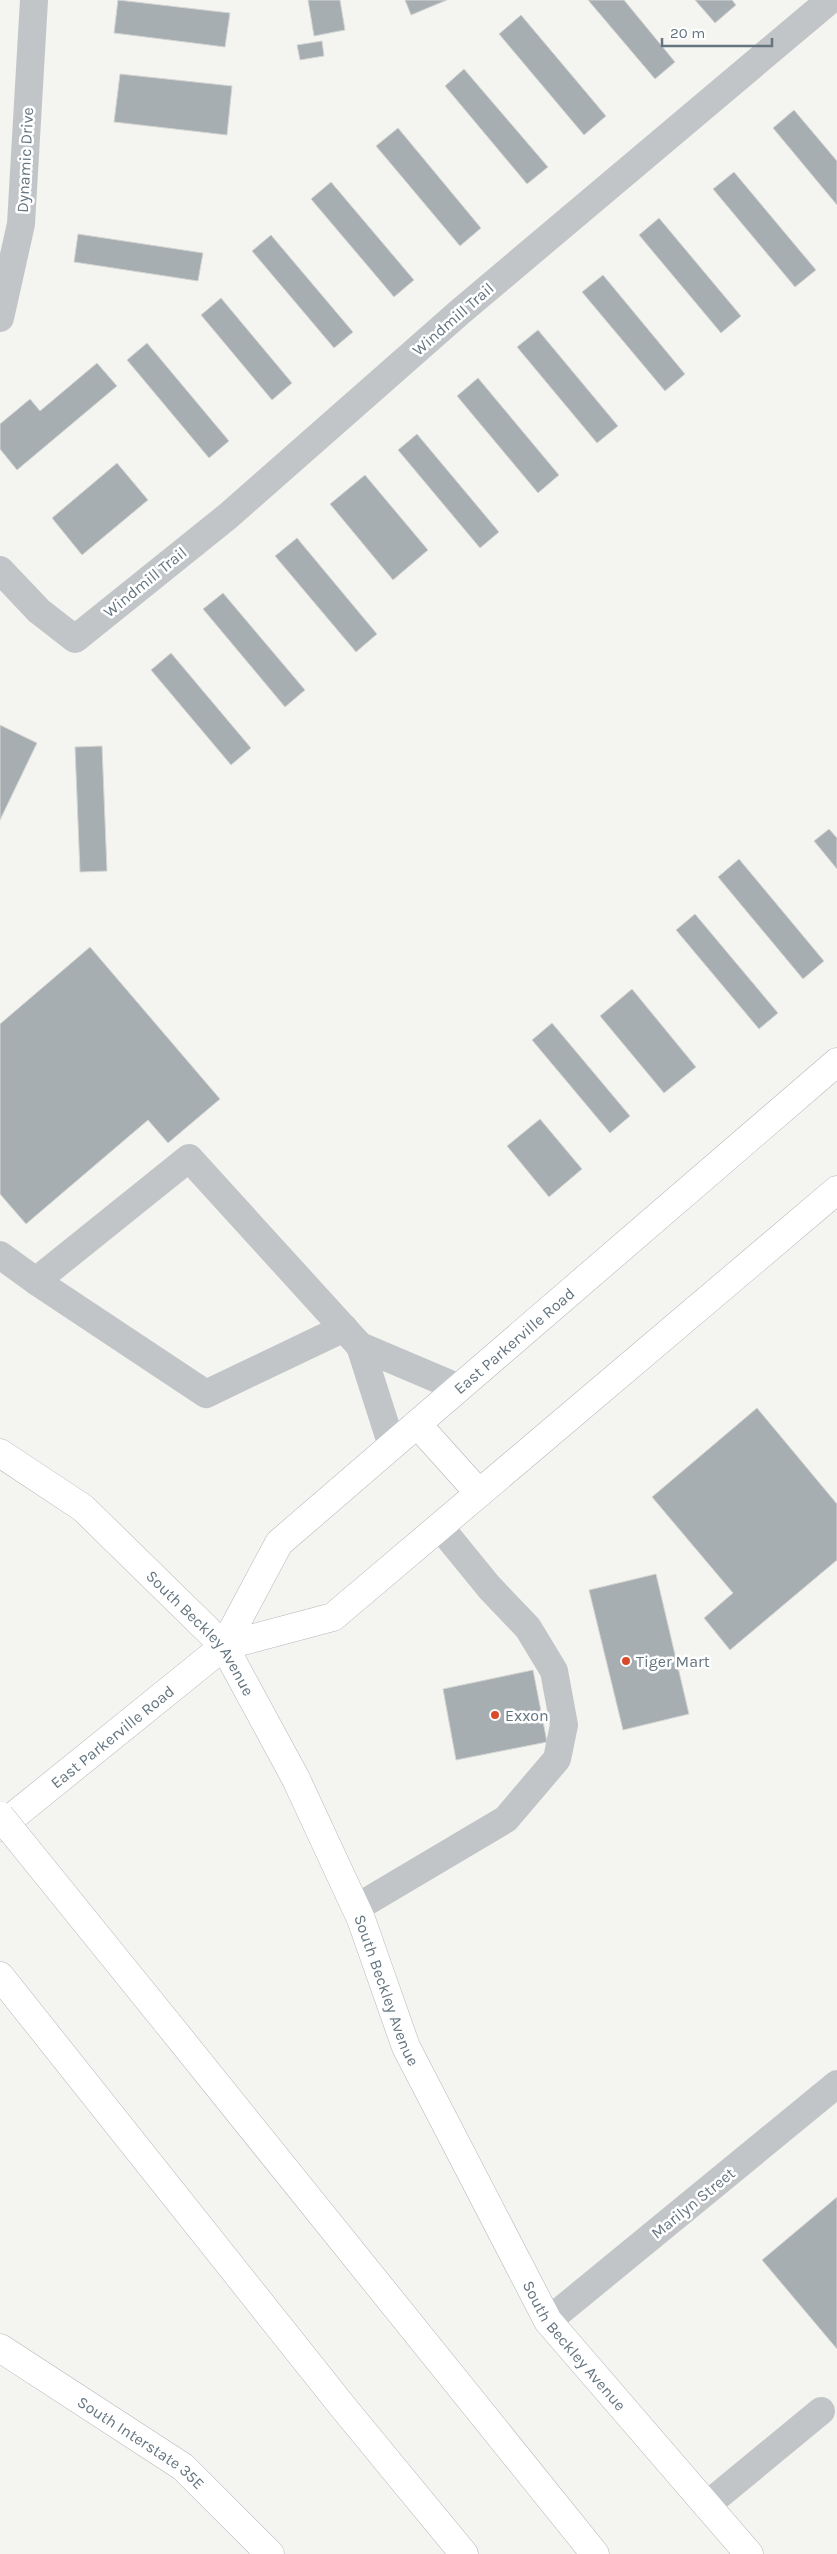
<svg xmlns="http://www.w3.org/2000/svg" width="837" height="2554" font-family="Karla,sans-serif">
	<rect width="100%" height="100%" fill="#f4f4f0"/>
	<g fill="#a6aeb2" stroke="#d5d5d3">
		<path d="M118 0 230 13 225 47 114 33Z"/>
		<path d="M308 0H340L345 30 314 36Z"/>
		<path d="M405 0H447L411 15Z"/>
		<path d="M588 0H624L675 62 655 79Z"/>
		<path d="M695 0H732L736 5 715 23Z"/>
		<path d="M521 15 606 116 584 135 499 34Z"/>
		<path d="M322 41 324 56 300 60 297 45Z"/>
		<path d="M464 69 548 167 527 184 445 86Z"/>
		<path d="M120 74 232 86 227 135 114 122Z"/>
		<path d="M794 110 837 161V205L773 128Z"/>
		<path d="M398 128 481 228 460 246 376 146Z"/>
		<path d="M734 172 816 270 795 287 713 189Z"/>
		<path d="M331 182 414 280 394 297 311 199Z"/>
		<path d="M659 218 741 316 721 333 639 235Z"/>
		<path d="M78 234 203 253 198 281 74 262Z"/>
		<path d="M271 235 353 332 334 348 252 251Z"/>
		<path d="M603 275 685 374 665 391 582 292Z"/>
		<path d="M221 298 292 383 272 400 201 315Z"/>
		<path d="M538 330 618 426 597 443 517 347Z"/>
		<path d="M147 343 229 441 209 458 127 360Z"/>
		<path d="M97 363 117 386 17 470 0 449V424L30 399 40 411Z"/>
		<path d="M478 378 559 475 538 493 457 396Z"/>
		<path d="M417 434 499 532 480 548 398 450Z"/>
		<path d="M117 463 148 500 82 555 52 518Z"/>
		<path d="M365 475 428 550 393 580 330 504Z"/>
		<path d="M297 538 377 634 356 652 275 556Z"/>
		<path d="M223 593 305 690 285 707 203 609Z"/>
		<path d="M171 653 251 748 231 765 151 670Z"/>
		<path d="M0 725 37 743 0 820Z"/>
		<path d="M102 746 107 871 80 872 75 747Z"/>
		<path d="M829 829 837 838V869L814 841Z"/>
		<path d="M739 859 824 961 803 979 718 877Z"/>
		<path d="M695 914 778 1013 759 1029 676 930Z"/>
		<path d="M90 947 220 1099 168 1143 148 1120 26 1224 0 1194V1024Z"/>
		<path d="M632 989 696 1067 664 1093 600 1016Z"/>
		<path d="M552 1023 630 1116 610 1133 532 1040Z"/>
		<path d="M540 1119 582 1169 549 1197 507 1146Z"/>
		<path d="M757 1408 837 1504V1560L730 1650 704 1618 733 1593 652 1497Z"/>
		<path d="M656 1574 689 1714 623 1730 589 1590Z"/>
		<path d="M533 1670 547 1742 456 1760 443 1689Z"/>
		<path d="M837 2197V2349L762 2260Z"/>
	</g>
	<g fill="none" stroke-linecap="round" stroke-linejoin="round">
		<g stroke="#b2b7ba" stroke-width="29">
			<g id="major">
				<path d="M417 1424 479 1493"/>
				<path id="s1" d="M0 1453 83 1508 224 1646 296 1779 361 1919 406 2047 548 2321 749 2554"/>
				<path d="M224 1646 333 1617 837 1190"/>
				<path id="s2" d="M0 1827 224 1646 279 1543 837 1062"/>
				<path id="s3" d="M0 2348 183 2467 270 2554"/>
			</g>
		</g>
		<g stroke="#b4b7ba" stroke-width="29">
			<g id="highway">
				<path d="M0 1976 343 2407 464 2554"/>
				<path d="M165 2020 595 2554"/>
			</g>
		</g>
		<g stroke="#c2c5c8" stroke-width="28">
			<path d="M0 318 21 224 34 0"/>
			<path d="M0 570 39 611 75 639 228 516 461 311 830 0"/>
			<path d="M0 1255 36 1281 189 1158 360 1346 459 1388"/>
			<path d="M36 1281 206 1394 344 1328"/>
			<path d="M360 1346 392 1446"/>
			<path d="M356 1908 506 1819 557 1759 564 1725 554 1671 528 1628 489 1587 440 1527"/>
			<path d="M548 2321 837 2084"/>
			<path d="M707 2505 821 2411"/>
		</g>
		<use href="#major" stroke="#fff" stroke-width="28"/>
		<use href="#highway" stroke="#fff" stroke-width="28"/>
		<g stroke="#b4b7ba" stroke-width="29" stroke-linecap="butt">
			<path id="highway-bridge" d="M0 1816 165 2020"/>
		</g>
		<use href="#highway-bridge" stroke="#fff" stroke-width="28"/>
	</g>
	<g fill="#d94a2a" stroke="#fff" stroke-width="2">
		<circle cx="626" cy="1661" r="5"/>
		<circle cx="495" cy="1715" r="5"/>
	</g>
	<g text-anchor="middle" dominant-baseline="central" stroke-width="5" stroke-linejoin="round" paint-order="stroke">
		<g font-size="16" fill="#647580" stroke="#fff">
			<text transform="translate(25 160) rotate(-87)">Dynamic Drive</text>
			<text transform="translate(453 319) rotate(-41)">Windmill Trail</text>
			<text transform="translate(145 582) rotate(-39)">Windmill Trail</text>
			<text stroke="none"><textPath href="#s2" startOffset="715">East Parkerville Road</textPath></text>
			<text stroke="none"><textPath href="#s1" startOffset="272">South Beckley Avenue</textPath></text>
			<text stroke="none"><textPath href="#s2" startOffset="144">East Parkerville Road</textPath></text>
			<text stroke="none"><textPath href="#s1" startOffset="678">South Beckley Avenue</textPath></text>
			<text transform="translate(693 2203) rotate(-39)">Marilyn Street</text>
			<text stroke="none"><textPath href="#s1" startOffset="1082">South Beckley Avenue</textPath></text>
			<text stroke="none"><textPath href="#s3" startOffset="170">South Interstate 35E</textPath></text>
		</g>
		<g font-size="16" fill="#647580" stroke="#fff" text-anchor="start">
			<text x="636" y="1661">Tiger Mart</text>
			<text x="505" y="1715">Exxon</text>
		</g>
	</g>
	<path d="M662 38v8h110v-8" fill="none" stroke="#647580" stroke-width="2.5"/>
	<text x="670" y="38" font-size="15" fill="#647580" stroke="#ffffff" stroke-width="4" paint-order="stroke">20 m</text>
</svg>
